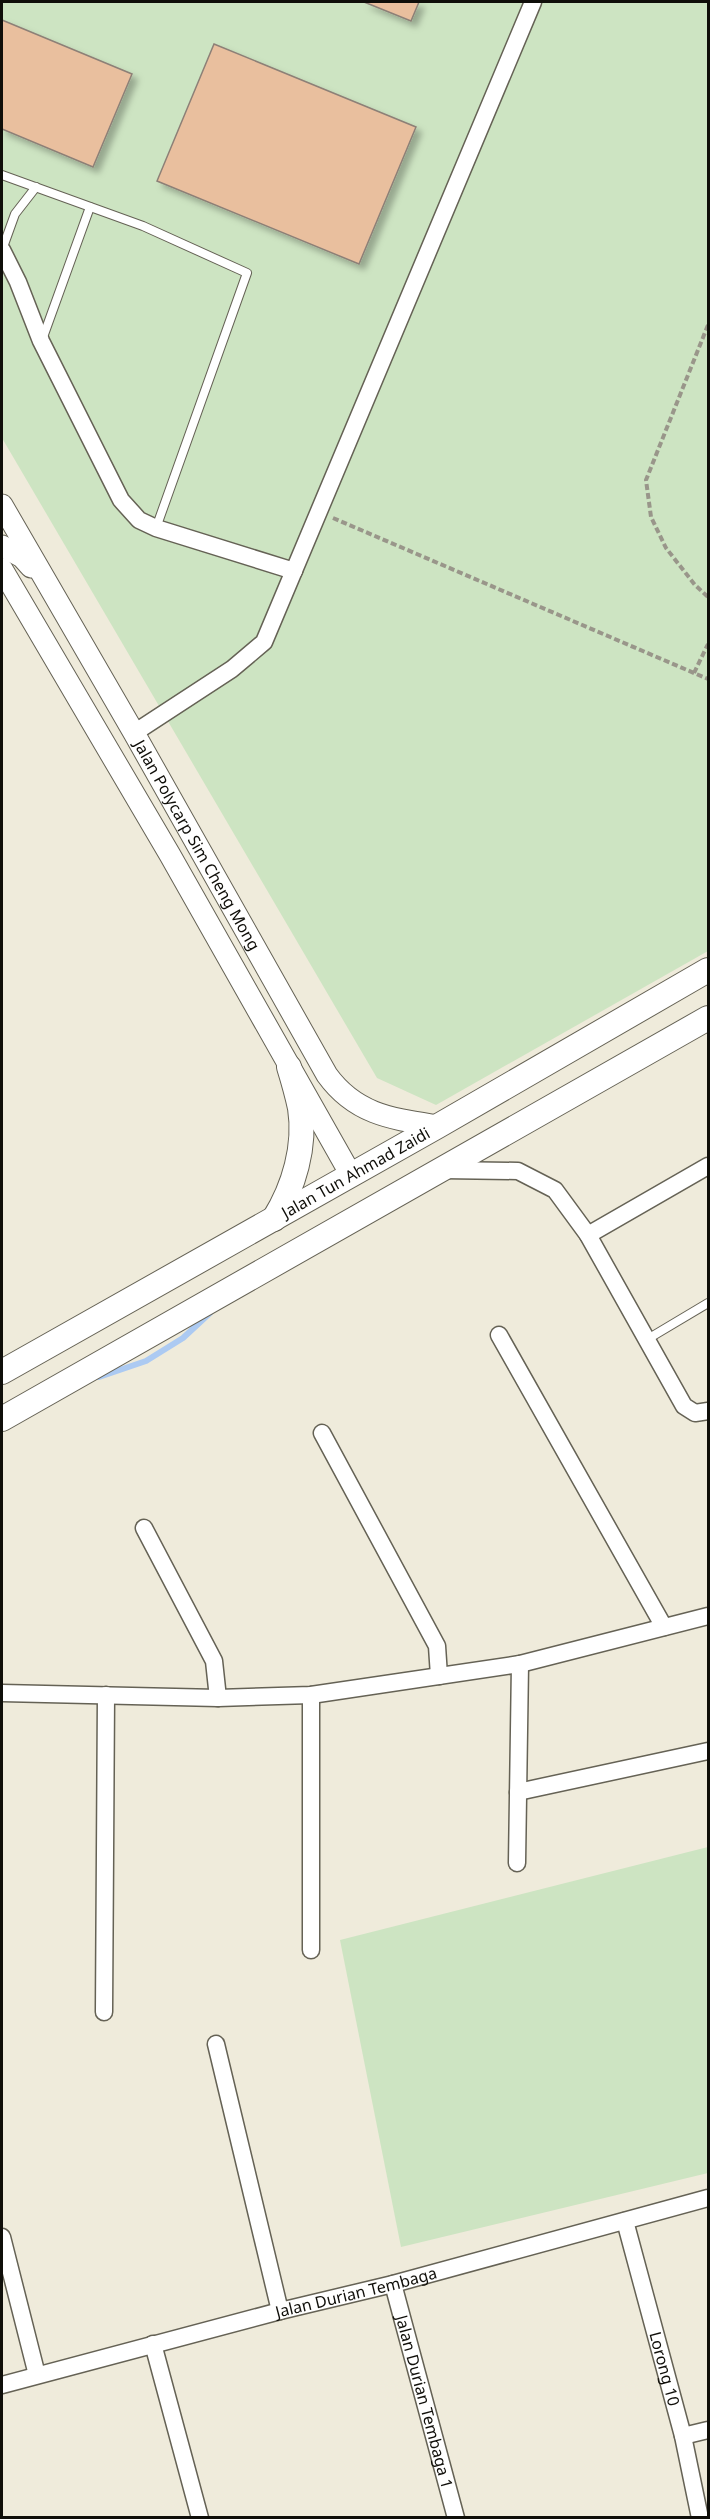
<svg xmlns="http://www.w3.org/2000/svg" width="710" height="2519" font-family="'Noto Sans',sans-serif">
	<defs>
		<filter id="shadow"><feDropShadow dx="5.5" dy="5.5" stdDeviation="3" flood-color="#0004"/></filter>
	</defs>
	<rect width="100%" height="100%" fill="#efebdb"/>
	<g fill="#cde4c2">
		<path d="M2 2H708V951L436 1105 377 1078 2 438Z"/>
		<path d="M708 1847V2173L401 2247 340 1940Z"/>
	</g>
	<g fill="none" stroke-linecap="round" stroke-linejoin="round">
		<path stroke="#accaf2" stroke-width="6" d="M99 1377 146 1361 183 1338 210 1313"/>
	</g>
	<g fill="#e9bf9e" stroke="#8d8077" stroke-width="1.5" filter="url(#shadow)">
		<path d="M364 2H419L411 21Z"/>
		<path d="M2 20 132 74 93 167 2 129Z"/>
		<path d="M214 44 416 127 359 264 157 181Z"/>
	</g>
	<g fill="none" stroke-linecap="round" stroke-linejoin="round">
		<g stroke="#656255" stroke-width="10">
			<g id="service">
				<path d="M2 175 143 226 247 273 156 528"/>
				<path d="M2 250 15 214 36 187"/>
				<path d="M42 340 90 207"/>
				<path d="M646 1340 708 1303"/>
			</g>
		</g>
		<g stroke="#656255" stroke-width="19">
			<g id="minor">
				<path d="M2 250 18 282 41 341 121 500 139 520 156 528 294 571"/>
				<path d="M134 733 232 669 264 642 533 2"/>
				<path d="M443 1170 518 1171 555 1190 588 1235 684 1406 695 1413 708 1411"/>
				<path d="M588 1235 708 1166"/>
				<path d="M499 1335 664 1627"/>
				<path d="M322 1433 437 1646 439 1676"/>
				<path d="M144 1528 214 1661 218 1698"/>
				<path d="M2 1693 218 1698 311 1695 520 1664 708 1616"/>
				<path d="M518 1792 708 1751"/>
				<path d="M517 1863 520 1664"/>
				<path d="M311 1950V1695"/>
				<path d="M104 2012 106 1695"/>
				<path d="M216 2044 280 2311"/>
				<path id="s1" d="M625 2221 683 2436 700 2518"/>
				<path d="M2 2237 37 2375"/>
				<path id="s2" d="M393 2284 456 2518"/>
				<path d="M153 2344 200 2518"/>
				<path id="s3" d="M2 2385 280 2311 393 2284 708 2198"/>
				<path d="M683 2436 708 2430"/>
			</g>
		</g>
		<g stroke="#656255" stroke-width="23">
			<g id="tertiary">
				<path id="s4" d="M2 505 134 733 327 1075C356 1115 393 1119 438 1126"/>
				<path d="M2 546 22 557 31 567"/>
				<path d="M2 569 170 855 351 1175"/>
			</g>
		</g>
		<g stroke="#656255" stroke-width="26">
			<g id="secondary">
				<path d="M274 1219C294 1187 306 1146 300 1108 297 1094 293 1080 289 1067"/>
				<path id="s5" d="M2 1372 438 1126 708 970"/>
				<path d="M2 1419 708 1018"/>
			</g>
		</g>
		<g stroke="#99968a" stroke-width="4" stroke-dasharray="6 3" stroke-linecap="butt">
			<path d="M708 325 646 480 651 517 666 548 695 585 708 597"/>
			<path d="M333 518 708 679"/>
			<path d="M694 673 708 644"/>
		</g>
		<use href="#service" stroke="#fff" stroke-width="8"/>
		<use href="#minor" stroke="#fff" stroke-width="16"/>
		<use href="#tertiary" stroke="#fff" stroke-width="21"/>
		<use href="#secondary" stroke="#fff" stroke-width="24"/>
	</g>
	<g text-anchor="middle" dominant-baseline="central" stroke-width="4.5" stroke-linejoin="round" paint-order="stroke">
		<g font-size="16" fill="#0f0e09" stroke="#fff">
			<text stroke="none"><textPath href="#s4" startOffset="392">Jalan Polycarp Sim Cheng Mong</textPath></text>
			<text stroke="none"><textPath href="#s5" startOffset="406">Jalan Tun Ahmad Zaidi</textPath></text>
			<text stroke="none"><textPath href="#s3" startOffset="366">Jalan Durian Tembaga</textPath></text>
			<text stroke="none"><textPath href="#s1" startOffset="153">Lorong 10</textPath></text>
			<text stroke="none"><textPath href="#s2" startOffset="122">Jalan Durian Tembaga 1</textPath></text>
		</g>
	</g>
	<rect width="710" height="2519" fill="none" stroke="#0f0e09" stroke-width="6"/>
</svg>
